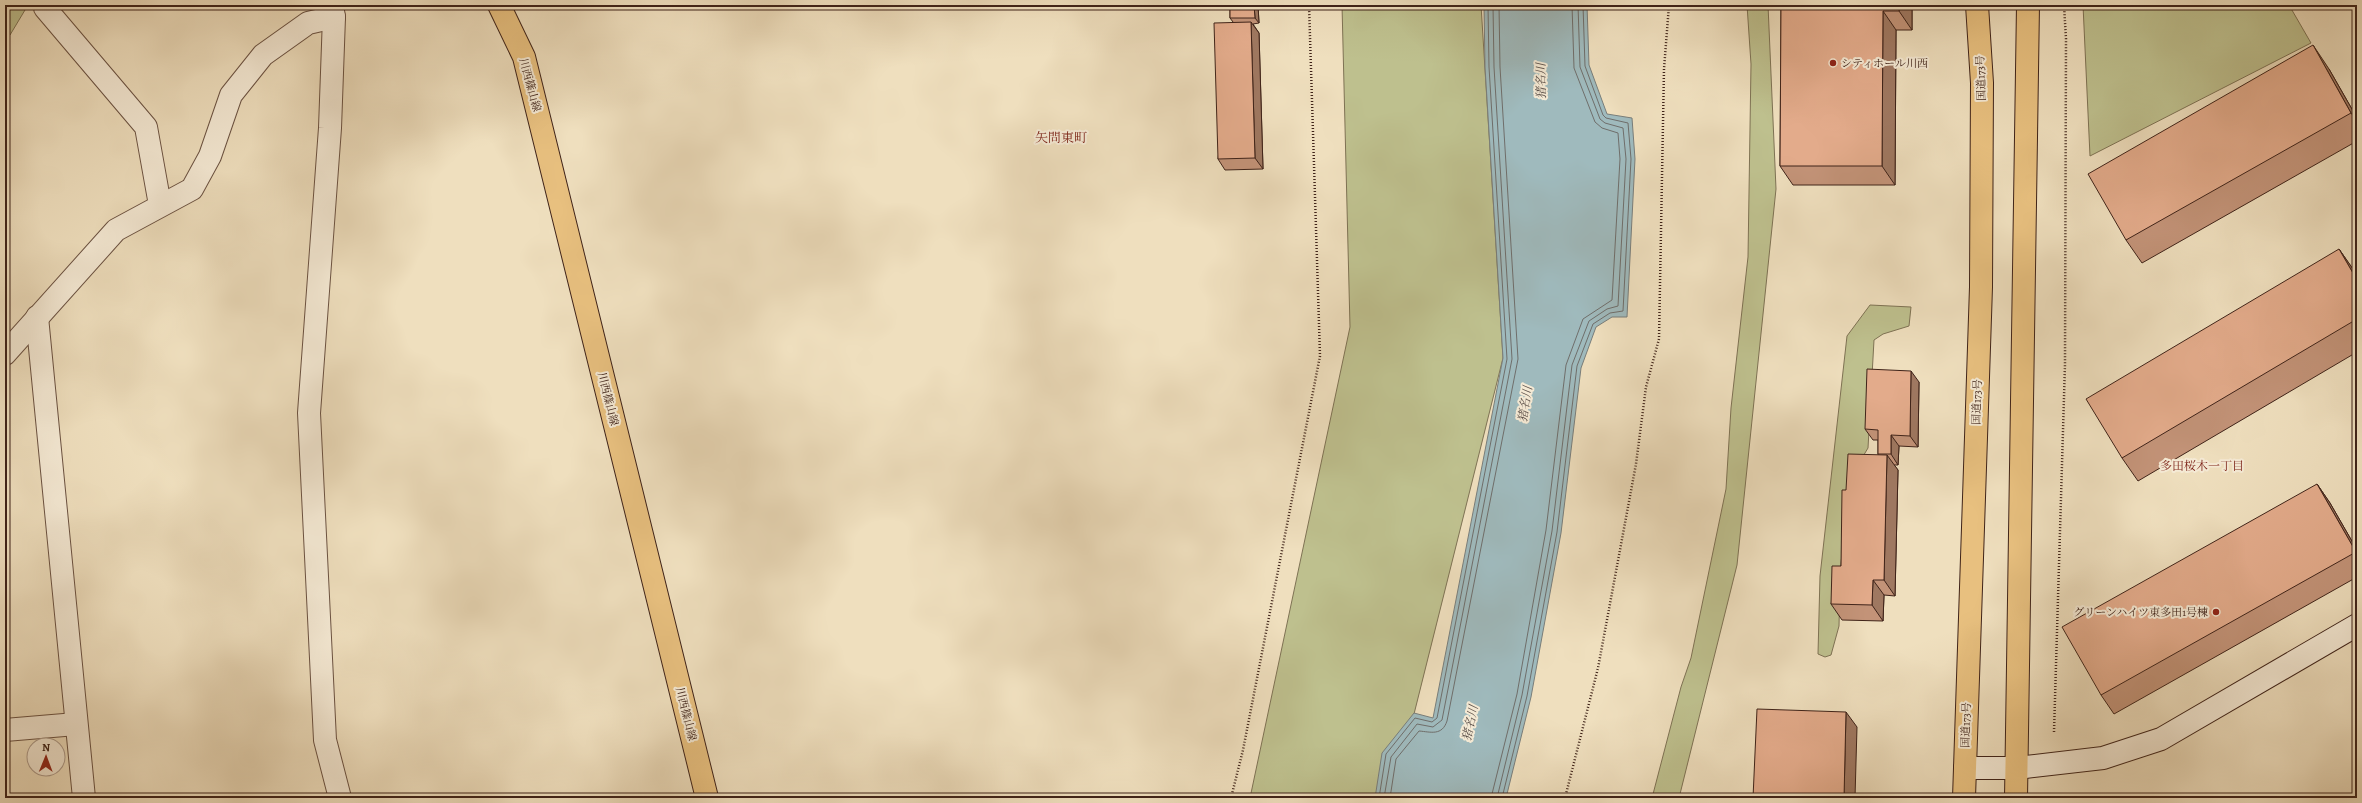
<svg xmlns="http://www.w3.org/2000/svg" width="2362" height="803" font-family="Alegreya,'Noto Serif JP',serif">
	<rect width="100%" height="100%" fill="#efdfbe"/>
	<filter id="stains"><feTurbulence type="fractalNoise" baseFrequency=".005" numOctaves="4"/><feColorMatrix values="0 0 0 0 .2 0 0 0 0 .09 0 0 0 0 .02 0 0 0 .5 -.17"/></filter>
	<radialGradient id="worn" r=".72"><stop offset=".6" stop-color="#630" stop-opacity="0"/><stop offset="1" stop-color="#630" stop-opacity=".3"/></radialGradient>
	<g fill="#bec08e" stroke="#7e7254">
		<path d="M5 5H28L10 35 5 36Z"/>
		<path d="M1342 5H1481L1503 358 1393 798H1250L1350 327Z"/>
		<path d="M1747 5H1768L1776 189 1737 565 1679 798H1652L1681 687 1691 658 1726 489 1731 408 1748 257 1751 64Z"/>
		<path d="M2083 5H2289L2311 43 2090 156Z"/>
		<path d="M1870 305 1911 307 1909 326 1883 334 1874 340 1868 448 1856 468 1840 580 1839 626 1831 655 1825 657 1818 654 1820 576 1847 336Z"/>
	</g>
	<path fill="#9fbabd" stroke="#797e7b" d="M1484 5H1587L1589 65 1607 114 1632 118 1635 159 1627 317H1612L1596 327 1581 368 1561 533 1531 697 1506 798H1375L1382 753 1414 713 1433 718 1503 358 1485 67Z"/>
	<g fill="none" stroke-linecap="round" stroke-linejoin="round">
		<g stroke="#6f6e6b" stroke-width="1">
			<path d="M1379 798 1386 754 1415 718 1432 722 1437 718 1507 359 1489 67 1488 5"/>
			<path d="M1384 798 1391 757 1417 724 1433 727 1442 720 1512 359 1494 67 1493 5"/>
			<path d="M1390 798 1396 759 1419 731C1431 732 1442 736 1447 721L1518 359 1500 67 1499 5"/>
			<path d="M1491 798 1517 694 1546 530 1566 365 1583 319 1612 300 1620 159 1618 133 1602 128 1595 122 1574 68 1572 5"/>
			<path d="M1497 798 1522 695 1552 531 1572 365 1589 321 1607 309 1618 306 1626 159 1623 128 1605 123 1600 119 1580 67 1578 5"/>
			<path d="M1502 798 1527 696 1557 532 1577 366 1593 324 1610 313 1623 311 1631 159 1628 123 1606 118 1603 115 1585 66 1583 5"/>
		</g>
		<g stroke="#6b5242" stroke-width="24">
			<g id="street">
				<path d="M332 5 334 17 330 128 309 413 325 740 340 798"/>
				<path d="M45 8 146 127 160 205"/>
				<path d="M37 317 84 798"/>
				<path d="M5 354 116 230 192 189 210 156 231 95 263 55 308 23 334 17"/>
				<path d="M5 730 76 724"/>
			</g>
		</g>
		<g stroke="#3f2319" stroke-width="24">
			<path id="secondary" d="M1965 768H2017L2103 758 2161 739 2357 625"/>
		</g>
		<g stroke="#3f2319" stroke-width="24">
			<path id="primary" d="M499 5 524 57 707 798"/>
		</g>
		<g stroke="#3f2319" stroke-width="24">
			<g id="highway">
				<path d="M1964 798 1981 287 1982 83 1977 5"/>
				<path d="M2016 798 2028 5"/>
			</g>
		</g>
		<g stroke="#3f2319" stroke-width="2.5" stroke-dasharray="1 2" stroke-linecap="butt">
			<path d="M2054 732 2065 364 2066 39 2064 5"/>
			<path d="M1231 798 1243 750 1320 356 1309 5"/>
			<path d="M1565 798 1598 668 1636 464 1646 387 1659 339 1664 69 1669 5"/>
		</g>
		<use href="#street" stroke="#f5ead5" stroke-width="22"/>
		<use href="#secondary" stroke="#f5ead5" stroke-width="22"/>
		<use href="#primary" stroke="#e8c07f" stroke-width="22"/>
		<use href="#highway" stroke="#e8c07f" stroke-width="22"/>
	</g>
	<g fill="#c39378" stroke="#3f2319">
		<path d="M1230 5H1258L1259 23 1253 24 1259 33 1263 169 1225 170 1218 159 1233 22 1230 18Z"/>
		<path d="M1781 5H1912V30H1896L1895 185H1793L1780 166Z"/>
		<path d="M2329 69 2357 118V141L2142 263 2126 240Z"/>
		<path d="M2339 249 2357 275V352L2138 481 2122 458Z"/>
		<path d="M1919 382 1918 447 1899 446 1898 465H1894L1898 470 1895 596 1884 595 1883 621 1842 620 1831 604 1841 566 1846 490 1878 455V440H1873L1865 429Z"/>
		<path d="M2317 484 2330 503 2357 550V577L2114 714 2101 695Z"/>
	</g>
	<g fill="#9f7861" stroke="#3f2319">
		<path d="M1254 5H1258L1259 23 1255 18Z"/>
		<path d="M1899 5H1912V30L1899 11Z"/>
		<path d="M1883 11 1896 30 1895 185 1882 166Z"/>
		<path d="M1251 22 1259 33 1263 169 1255 158Z"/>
		<path d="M2313 45 2329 69 2357 118V121L2351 113Z"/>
		<path d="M2339 249 2355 272 2357 275V280Z"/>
		<path d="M1911 371 1919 382 1918 447 1910 436Z"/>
		<path d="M1891 435 1899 446 1898 465 1891 454Z"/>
		<path d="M1887 455 1898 470 1895 596 1884 580Z"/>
		<path d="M2317 484 2330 503 2357 550V554Z"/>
		<path d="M1873 580 1884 595 1883 621 1872 605Z"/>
		<path d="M1846 712 1857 727 1855 798H1844Z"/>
	</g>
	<g fill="#e3ab8b" stroke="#3f2319">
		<path d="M1230 5H1254L1255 18H1230Z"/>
		<path d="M1781 5H1899V11H1883L1882 166H1780Z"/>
		<path d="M1251 22 1255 158 1218 159 1214 23Z"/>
		<path d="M2313 45 2351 113 2126 240 2088 174Z"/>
		<path d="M2339 249 2357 280V319L2122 458 2086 399Z"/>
		<path d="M1867 369 1911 371 1910 436 1891 435V454H1878V430L1865 429Z"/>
		<path d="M1848 454 1887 455 1884 580H1873L1872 605 1831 604 1832 566H1841L1842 490H1846Z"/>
		<path d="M2317 484 2356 552 2101 695 2062 627Z"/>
		<path d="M1757 709 1846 712 1844 798H1753Z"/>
	</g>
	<g fill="#8f2418" stroke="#f5ead5" stroke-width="1.5">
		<circle cx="1833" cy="63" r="4"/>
		<circle cx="2216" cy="612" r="4"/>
	</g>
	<g text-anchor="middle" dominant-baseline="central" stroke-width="4" stroke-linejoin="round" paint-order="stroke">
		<g font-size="11" fill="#3f2319" stroke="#f5ead5" text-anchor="start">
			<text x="1841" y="63">シティホール川西</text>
			<text x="2208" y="612" text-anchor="end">グリーンハイツ東多田1号棟</text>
		</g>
		<g font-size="11" fill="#3f2319" stroke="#f5ead5">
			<text transform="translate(1981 78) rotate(-92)">国道173号</text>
			<text transform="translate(530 85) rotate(75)">川西篠山線</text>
			<text transform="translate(608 399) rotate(76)">川西篠山線</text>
			<text transform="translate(1977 402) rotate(-88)">国道173号</text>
			<text transform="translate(686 714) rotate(76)">川西篠山線</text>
			<text transform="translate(1966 725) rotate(-88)">国道173号</text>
		</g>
		<g font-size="12" font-style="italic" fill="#5c504a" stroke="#f5ead5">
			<text transform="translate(1541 81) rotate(-91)">猪名川</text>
			<text transform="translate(1525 404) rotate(-81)">猪名川</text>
			<text transform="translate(1470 723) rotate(-78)">猪名川</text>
		</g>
		<g font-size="12" fill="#7a1f14" stroke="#f5ead5">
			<text x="2202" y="466">多田桜木一丁目</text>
		</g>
		<g font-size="13" fill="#7a1f14" stroke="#f5ead5">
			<text x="1061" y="137">矢問東町</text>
		</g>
	</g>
	<rect width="2362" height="803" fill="none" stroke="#efdfbe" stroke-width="20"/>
	<rect x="6" y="6" width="2350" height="791" fill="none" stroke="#3f2319" stroke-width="2"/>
	<rect x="10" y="10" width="2342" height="783" fill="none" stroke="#3f2319"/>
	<g transform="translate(46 757) rotate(1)"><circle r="19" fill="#f5ead5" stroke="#ac9a8a"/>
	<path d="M0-3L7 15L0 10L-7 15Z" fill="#8f2418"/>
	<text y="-6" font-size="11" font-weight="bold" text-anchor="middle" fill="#3f2319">N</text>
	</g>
	<rect width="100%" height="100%" filter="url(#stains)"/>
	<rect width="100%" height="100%" fill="url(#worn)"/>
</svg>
